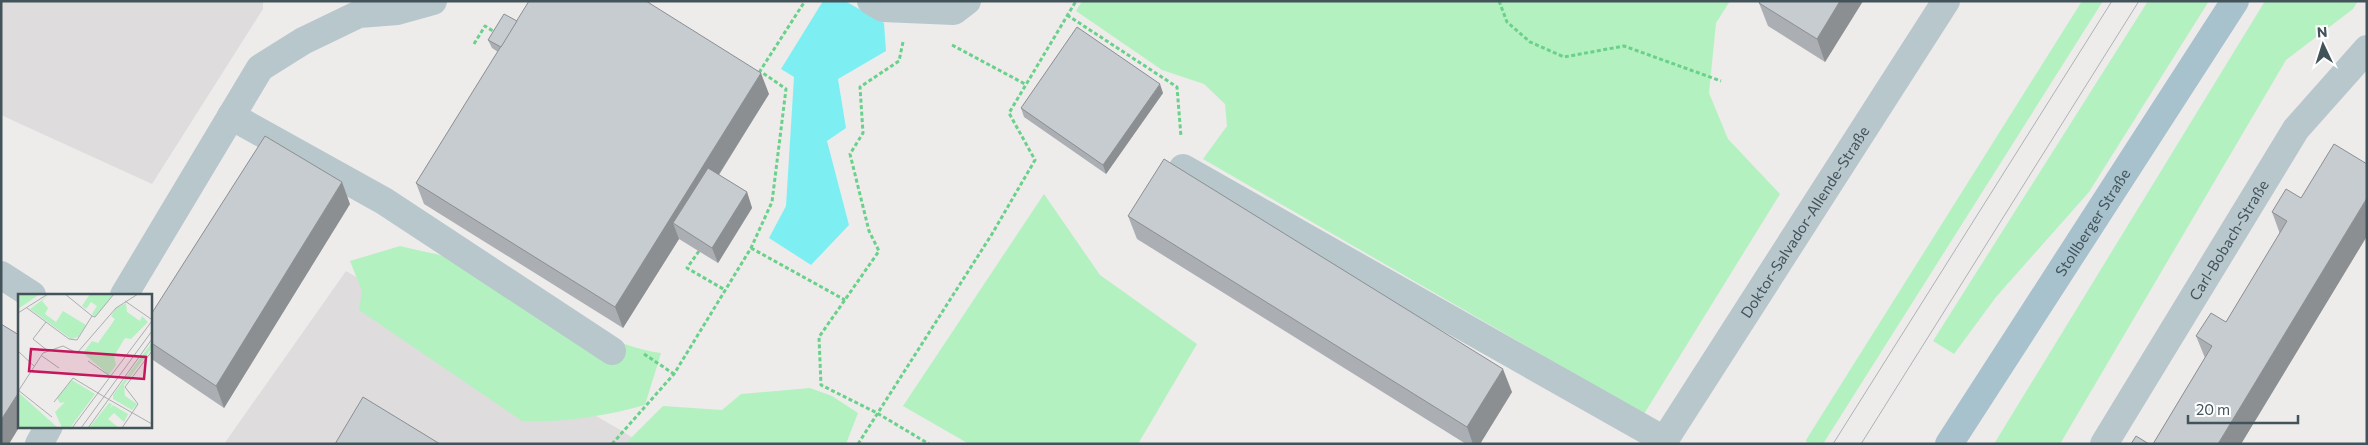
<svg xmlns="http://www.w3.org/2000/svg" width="2368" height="445" font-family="Commissioner,sans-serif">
	<rect width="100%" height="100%" fill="#eeebeb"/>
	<g fill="#dfdcdd">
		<path d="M1 1H263V9L152 184 1 115Z"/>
		<path d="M346 271 622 431 642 444H224Z"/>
	</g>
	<g fill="#b4f1c0">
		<path d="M1082 1H1730L1716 23 1709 93 1728 139 1780 194 1644 414 1203 159 1227 126 1225 104 1204 84 1162 70 1076 11Z"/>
		<path d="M2082 1H2103L1823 444H1807L1806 440Z"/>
		<path d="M2148 1H2209L2089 192 1996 297 1954 354 1933 341Z"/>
		<path d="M2265 1H2358L2353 9 2286 60 2060 444H1994Z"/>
		<path d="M1044 194 1100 275 1197 344 1138 444H969L903 406Z"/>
		<path d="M400 246C422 252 449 255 470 265 530 291 597 345 661 353L645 405C605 416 563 423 522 421L359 310 362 291 350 261Z"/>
		<path d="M810 388 832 396 858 413 846 444H625L663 406 722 410 741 394Z"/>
	</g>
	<path fill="#7deff2" d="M823 1H845L884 23 886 51 838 79 846 128 827 141 849 225 811 265 769 238 786 206 794 77 781 69Z"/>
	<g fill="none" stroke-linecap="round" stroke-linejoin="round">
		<g stroke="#6ad18b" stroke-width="3" stroke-dasharray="4 2.5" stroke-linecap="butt">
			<path d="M1499 1 1507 22 1530 42 1564 57 1624 46 1721 81"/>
			<path d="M1067 15 1177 87 1181 137"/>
			<path d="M903 42 899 61 860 87 863 133 850 154 869 231 879 251 819 337 821 385 877 413 929 444"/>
			<path d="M474 44 485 26 496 33"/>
			<path d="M952 45 1025 84"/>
			<path d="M751 248 845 300"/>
			<path d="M699 251 687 268 725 290"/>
			<path d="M644 354 674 374"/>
			<path d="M612 444 674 374 751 248 772 202 786 89 760 71 805 1"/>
			<path d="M858 444 992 234 1035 160 1009 113 1076 1"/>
		</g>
		<g stroke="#b8c7cc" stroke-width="28">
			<path d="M871 1 883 8 954 11 967 1"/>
			<path d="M231 116 384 201 612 351"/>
			<path d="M1183 168 1664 440"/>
			<path d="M1 275 32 295"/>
			<path d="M124 295 260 68 303 41 359 14 397 11 433 1"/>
			<path d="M39 444 49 426"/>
			<path id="s1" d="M1662 444 1946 1"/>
			<path id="s2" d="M2104 444 2296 129 2367 49"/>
		</g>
		<path stroke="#a8c2cd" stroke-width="28" id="s3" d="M1949 444 2235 1"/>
		<g stroke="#adb2b6" stroke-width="1">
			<path d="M1833 444 2112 1"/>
			<path d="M1861 444 2139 1"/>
		</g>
	</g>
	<g fill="#abafb4">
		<path d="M1760 1H1863L1825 62 1768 26 1759 3Z"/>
		<path d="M517 21 769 94 719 175 747 192 752 208 718 263 679 239 623 328 424 204 416 183 498 52 492 48 488 40Z"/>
		<path d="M1163 93 1106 174 1024 117 1021 108Z"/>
		<path d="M2301 198 2367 236 2241 444H2153L2205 358 2196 336 2226 322 2280 234 2272 212Z"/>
		<path d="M350 204 224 408 150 358V316Z"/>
		<path d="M1128 216 1512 392 1480 444H1466L1137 239Z"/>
	</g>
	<g fill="#8b8f92">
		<path d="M1840 1H1863L1825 62 1817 39Z"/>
		<path d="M761 73 769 94 684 230 673 223 679 239 623 328 615 307Z"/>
		<path d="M1160 84 1163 93 1106 174 1103 165Z"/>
		<path d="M342 182 350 204 224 408 216 386Z"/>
		<path d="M747 192 752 208 718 263 712 248Z"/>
		<path d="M2367 198V236L2241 444H2218Z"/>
		<path d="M1503 369 1512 392 1480 444H1473L1467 427Z"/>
		<path d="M19 392V426H20L9 444H1V420Z"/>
	</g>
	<g fill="#c7ccd1" stroke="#8b8f92">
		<path d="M529 1H646L761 73 615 307 416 183Z"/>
		<path d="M1760 1H1840L1817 39 1759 3Z"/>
		<path d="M504 14 517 21 501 47 488 40Z"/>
		<path d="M1077 27 1160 84 1103 165 1021 108Z"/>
		<path d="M265 136 342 182 216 386 150 342V316Z"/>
		<path d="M2334 144 2367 164V198L2218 444H2153L2212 346 2196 336 2211 313 2226 322 2287 221 2272 212 2286 189 2301 198Z"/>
		<path d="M1164 159 1503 369 1467 427 1128 216Z"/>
		<path d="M708 168 747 192 712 248 673 223Z"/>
		<path d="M1 324 19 335V392L1 420Z"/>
		<path d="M363 397 440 444H335Z"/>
		<path d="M2136 436 2149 444H2131Z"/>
	</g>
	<g text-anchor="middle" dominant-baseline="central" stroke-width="4" stroke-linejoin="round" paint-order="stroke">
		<g font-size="15" fill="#42535a" stroke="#fff">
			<text stroke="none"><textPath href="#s3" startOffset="264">Stollberger Straße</textPath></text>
			<text stroke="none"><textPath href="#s1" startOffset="264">Doktor-Salvador-Allende-Straße</textPath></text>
			<text stroke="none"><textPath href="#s2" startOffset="239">Carl-Bobach-Straße</textPath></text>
		</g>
	</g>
	<g transform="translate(18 294)">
		<rect width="134" height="134" fill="#eeebeb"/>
		<path d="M0 0H22L0 15ZM32 0 24 7 30 14 27 20 38 28 45 17 68 31 60 43 53 45 12 15ZM72 0H96L77 23 74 20 79 12 73 8 68 15 64 12ZM108 9 109 18 122 27 124 22 130 28 113 45 107 44 96 62 98 71 91 81 65 59 74 47 80 49 93 31 97 25 93 22 98 14ZM134 48V54L106 91 107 102 119 110 114 116 95 105V101ZM54 86 77 100 52 134H44L37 118 47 108 42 109 39 104ZM0 98 40 134H0ZM91 109 94 110 92 114 95 111 110 120 106 128 96 119 90 125 101 134H71Z" fill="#b4f1c0"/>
		<path fill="none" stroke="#a9aeb1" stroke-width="1" d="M107 7 133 25M9 14 51 45 59 46 74 22 47 0M0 19 30 0M74 22 77 23 96 0M28 28 15 45 30 57M0 57 16 72M24 62 41 74M70 67 92 82M0 96 34 123M1 96 25 59 45 52 59 59 98 14 120 0M90 105 80 99 134 27M90 105 134 130M36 108 55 84 80 99 54 134M63 134 134 37M70 134 134 45M104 134 120 110 107 93 134 57"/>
		<path fill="#c2185b" fill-opacity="0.15" stroke="#c2185b" stroke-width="2.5" d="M13 55 128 63 126 85 11 77Z"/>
		<rect width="134" height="134" fill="none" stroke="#42535a" stroke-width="2.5"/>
	</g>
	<rect width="2368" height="445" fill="none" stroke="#42535a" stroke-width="5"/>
	<g transform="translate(2323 45) rotate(356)" stroke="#ffffff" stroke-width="4" paint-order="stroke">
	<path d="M0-4L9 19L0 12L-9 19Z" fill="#42535a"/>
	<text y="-8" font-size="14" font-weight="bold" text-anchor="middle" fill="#42535a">N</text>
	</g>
	<path d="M2188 415v8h110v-8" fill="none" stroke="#42535a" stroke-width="2.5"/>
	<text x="2196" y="415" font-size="15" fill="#42535a" stroke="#ffffff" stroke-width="4" paint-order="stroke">20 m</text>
</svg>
